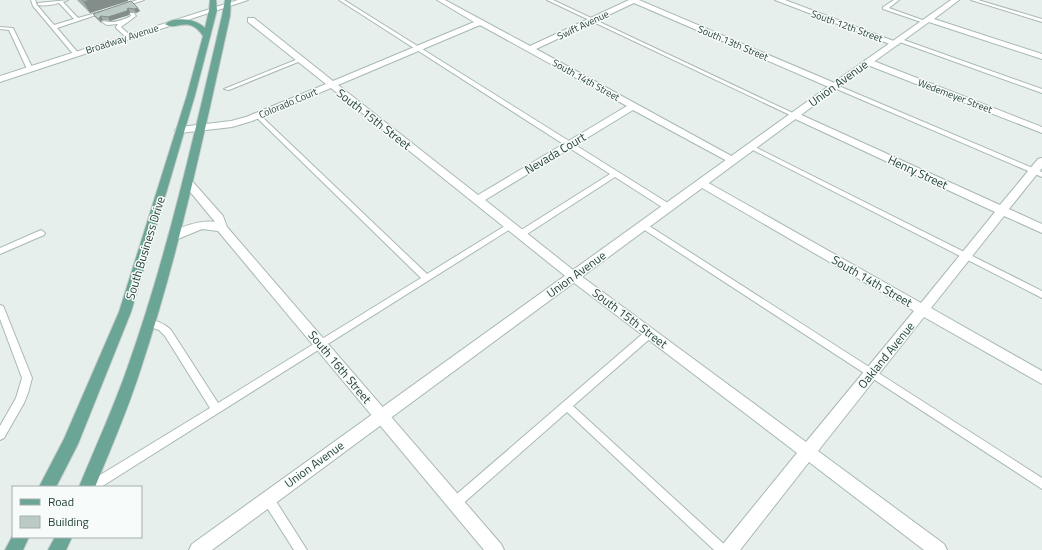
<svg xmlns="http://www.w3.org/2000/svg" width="1042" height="550" font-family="'Titillium Web',sans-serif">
	<rect width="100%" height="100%" fill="#e6efeb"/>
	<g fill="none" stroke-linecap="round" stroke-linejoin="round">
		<g stroke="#a8b8b2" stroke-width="2">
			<g id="service">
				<path d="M31 0H35L37 5 54 25 74 19 59 3C52 5 45 6 38 5V3L68 0 63 2 78 18 103 11 105 12 57 28 79 54 76 56 74 55 33 6Z"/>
				<path d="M137 0H144L122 7 120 6Z"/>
				<path d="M339 0H344L671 205 672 207 671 209H665L615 177 524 236H518L517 234 518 232 610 174Z"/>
				<path d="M547 0H553L797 115 794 117 792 116Z"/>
				<path d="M894 0H899L889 8 928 22 924 23 883 9V7Z"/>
				<path d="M971 0H978L1042 19V22Z"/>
				<path d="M130 13H134L136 16 121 27 131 36V38H127L116 28V27L118 24 107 25 102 22 104 21C113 24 123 20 131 16Z"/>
				<path d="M0 27 13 28 33 69 32 70 27 69 9 30 0 29Z"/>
				<path d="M897 39H901L1042 89V93L897 41Z"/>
				<path d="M298 59 303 60 229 90 224 89Z"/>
				<path d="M834 84 1042 172V177L832 87 831 86Z"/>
				<path d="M258 114 260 115 427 274 508 224 511 223 515 226 101 487H86L87 483 210 408 165 336 159 330 145 325 144 323 145 321C154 318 165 324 171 330L218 403 421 278 256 117V115Z"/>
				<path d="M751 145 1042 291V298L749 148V146Z"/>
				<path d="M643 222 1042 478V489L640 227 639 225 640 223Z"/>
				<path d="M41 230 45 233 44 235 0 254V248Z"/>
				<path d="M0 305 3 306 4 308 32 378 28 393 24 403 4 438 0 440V426L16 398 22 378 0 319Z"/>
				<path d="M650 329 653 330 654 333 653 336 573 406 726 546 728 550H714L567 412 459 507 455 508 451 507 450 503 451 499 647 330Z"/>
				<path d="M268 494 272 495 307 550H294L264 503 263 499 264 495Z"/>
			</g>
		</g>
		<g stroke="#a8b8b2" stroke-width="2">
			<g id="minor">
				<path d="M238 0H248L0 82V76Z"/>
				<path d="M437 0H445L530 46 629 0H639L837 84 838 86 837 88H831L634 3 536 49 735 158 737 160 735 162H729L633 110 485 200 577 273 806 442 914 311 697 185 696 183 697 181H705L921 303 995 212 791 117 789 115 791 113H797L1000 205 1038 159 1042 158V168L1009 209 1042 224V233L1004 216 931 308 1042 371V384L924 317 818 451 944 544 947 550H924L809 462 740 550H720L723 544 797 453 569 279 331 88 252 121 232 127 180 133 175 130 180 127 231 121 246 117 326 84 248 22V18H254L333 81 474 22ZM480 25 627 106 478 195 338 85Z"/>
				<path d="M775 0H785L899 43 898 45H892Z"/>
				<path d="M865 60H871L1042 127V133L865 64Z"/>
				<path d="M188 180 192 181 223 216 227 227 501 544 504 550H484L218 231 202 229 178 239H170L168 236 170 233C185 226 198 220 215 222L183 183Z"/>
			</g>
		</g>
		<g stroke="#a8b8b2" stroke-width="2">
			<path id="tertiary" d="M951 0H959L934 19 1042 54V59L929 22 832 92 212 550H189L192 544 826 88Z"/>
		</g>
		<g stroke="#c2cac8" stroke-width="2">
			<g id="primary">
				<path d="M210 0H216L217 10 195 95 131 312 78 444 56 487H39L64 439 119 312 187 95 203 36C188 14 176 32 165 24 176 16 196 19 205 28L209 10Z"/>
				<path d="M225 0H231L230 16C204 134 179 253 141 368 128 409 111 448 95 487H79C95 448 113 409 127 369 168 254 194 135 222 16Z"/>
				<path d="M13 535V537H29L23 550H5Z"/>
				<path d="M55 537H72L66 550H48Z"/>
			</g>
		</g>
		<use href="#service" fill="#fff" fill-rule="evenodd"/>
		<use href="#minor" fill="#fff" fill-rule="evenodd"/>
		<use href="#tertiary" fill="#fff" fill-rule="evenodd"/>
		<use href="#primary" fill="#6aa596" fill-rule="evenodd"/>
	</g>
	<g fill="#a1aea9">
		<path d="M77 0H128V1L90 13Z"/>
		<path d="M131 1 140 11 136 13 130 12 129 15 110 21 103 20 101 21V23L95 17 93 14Z"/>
	</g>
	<g fill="#838d89">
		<path d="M90 0H128V1L90 13 84 2Z"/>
		<path d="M128 8 130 12 129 15 110 21 108 17Z"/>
		<path d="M138 8 140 11 136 13 134 9Z"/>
		<path d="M101 16 103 20 101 21V23L99 18Z"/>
	</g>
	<g fill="#bbcac4" stroke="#838d89">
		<path d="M82 0H90L84 2Z"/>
		<path d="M131 1 138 8 134 9 128 8 127 11 108 17 101 16 99 18V20L93 14Z"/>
	</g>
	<g text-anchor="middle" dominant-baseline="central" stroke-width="3" stroke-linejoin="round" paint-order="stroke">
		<g font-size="10" fill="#24423a" stroke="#f7fbf9">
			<text transform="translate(583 25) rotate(-25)">Swift Avenue</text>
			<text transform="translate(847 26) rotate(20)">South 12th Street</text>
			<text transform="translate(122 39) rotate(-18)">Broadway Avenue</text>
			<text transform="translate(733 43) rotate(23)">South 13th Street</text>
			<text transform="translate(586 80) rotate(29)">South 14th Street</text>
			<text transform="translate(955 96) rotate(21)">Wedemeyer Street</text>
			<text transform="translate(288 103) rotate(-23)">Colorado Court</text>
		</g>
		<g font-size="12" fill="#24423a" stroke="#f7fbf9">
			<text transform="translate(838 83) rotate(-36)">Union Avenue</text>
			<text transform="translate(374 119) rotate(38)">South 15th Street</text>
			<text transform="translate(555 153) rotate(-31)">Nevada Court</text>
			<text transform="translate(918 172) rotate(25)">Henry Street</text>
			<text transform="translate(145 248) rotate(-73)">South Business Drive</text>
			<text transform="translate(576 274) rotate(-36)">Union Avenue</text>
			<text transform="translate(872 281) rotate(30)">South 14th Street</text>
			<text transform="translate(630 318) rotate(37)">South 15th Street</text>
			<text transform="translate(886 355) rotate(-51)">Oakland Avenue</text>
			<text transform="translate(340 367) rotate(50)">South 16th Street</text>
			<text transform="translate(314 464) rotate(-36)">Union Avenue</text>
		</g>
	</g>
	<rect x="12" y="486" width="130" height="52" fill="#f7fbf9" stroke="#a3b1ad"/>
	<rect x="20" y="499" width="20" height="6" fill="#6aa596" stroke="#a3b1ad"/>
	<text x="48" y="506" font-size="12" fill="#24423a">Road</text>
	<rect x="20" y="516" width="20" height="12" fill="#bbcac4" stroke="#a3b1ad"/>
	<text x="48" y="526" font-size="12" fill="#24423a">Building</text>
</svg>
